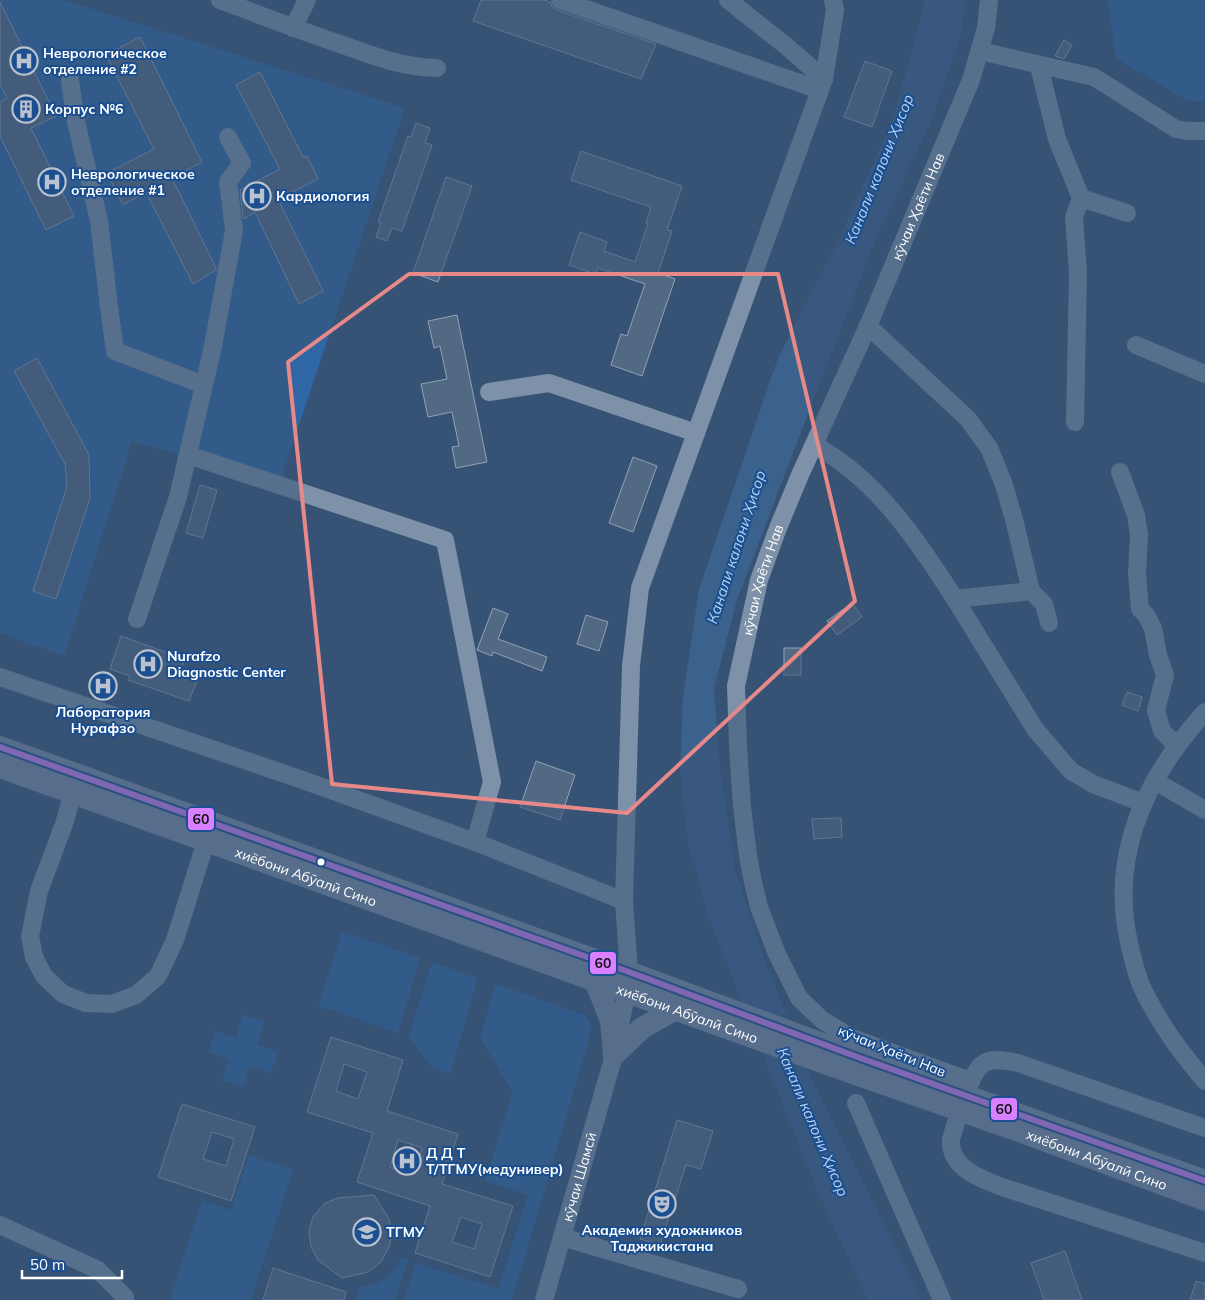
<svg xmlns="http://www.w3.org/2000/svg" width="1205" height="1300" font-family="Mulish,sans-serif">
	<rect width="100%" height="100%" fill="#365274"/>
	<g fill="#2f66a5">
		<path d="M0 0H64L405 108 279 485 132 441 64 656 0 633Z"/>
		<path d="M1108 0H1205V101H1188L1116 58Z"/>
		<path d="M342 931 420 958 398 1033 319 1006Z"/>
		<path d="M432 962 478 978 450 1074 432 1068 409 1036Z"/>
		<path d="M496 984 585 1015 591 1026 587 1046 512 1300H404L416 1263 498 1289 528 1195 485 1181 513 1093 480 1037Z"/>
		<path d="M243 1015 264 1022 257 1045 278 1052 271 1073 250 1066 243 1087 222 1081 229 1059 208 1052 215 1031 236 1038Z"/>
		<path d="M249 1155 293 1170 251 1300H170L202 1201 231 1210Z"/>
		<path d="M401 1258 408 1260 395 1300H356L360 1286C383 1286 391 1277 401 1258Z"/>
	</g>
	<path fill="#3b618d" d="M924 0H965L962 33 929 126 876 238 803 427 737 600 714 688 720 768 735 869 763 956 810 1075 921 1300H868L820 1197 708 916 688 842 680 771 683 697 699 589 778 358 838 242 893 119 924 7Z"/>
	<g fill="#526984" stroke="#92a2b6" fill-rule="evenodd">
		<path d="M481 0H544L550 2 552 7 557 10 656 44 641 79 473 21Z"/>
		<path d="M0 2 56 116 31 128 74 216 46 230 0 136V102L7 98 0 85Z"/>
		<path d="M140 37 202 162 172 178 216 268V270L193 284 146 192 123 205 107 173 154 149 106 55Z"/>
		<path d="M1064 40 1072 45 1064 59 1055 56Z"/>
		<path d="M865 61 892 71 872 127 844 117Z"/>
		<path d="M260 72 303 157 307 156 318 179 278 199 323 291 299 304 255 212 244 219 243 217 240 190 280 169 236 85Z"/>
		<path d="M416 123 430 128 425 143 432 145 402 231 392 228 387 241 376 237 381 223 378 222 408 136 411 137Z"/>
		<path d="M581 151 682 186 667 230 672 231 658 273 675 279 642 376 611 365 621 334 627 336 645 284 598 268 595 274 569 265 580 232 607 242 604 251 635 262 648 224 646 223 651 207 571 180Z"/>
		<path d="M446 177 472 186 438 282 413 273Z"/>
		<path d="M457 315 487 462 456 468 452 447 459 446 452 412 428 417 421 384 447 379 440 346 434 348 428 321Z"/>
		<path d="M37 358 89 455 90 499 56 599 33 591 67 487 65 464 14 371Z"/>
		<path d="M633 457 657 466 633 532 609 523Z"/>
		<path d="M200 485 217 490 203 538 186 533Z"/>
		<path d="M852 603 862 617 837 635 827 621Z"/>
		<path d="M493 608 508 614 498 639 547 657 542 671 493 652 492 656 477 650Z"/>
		<path d="M586 615 608 622 599 651 577 644Z"/>
		<path d="M121 636 185 659 179 675 197 681 189 701 128 680 130 676 110 669Z"/>
		<rect x="784" y="648" width="17" height="27"/>
		<path d="M1127 692 1142 697 1138 711 1122 705Z"/>
		<path d="M536 761 575 775 560 820 520 807Z"/>
		<path d="M841 818 842 837 814 839 812 819Z"/>
		<path d="M331 1037 403 1060 387 1111 458 1134 442 1184 513 1206 490 1277 415 1253 430 1206 357 1182 373 1133 307 1112ZM344 1064 367 1072 358 1099 336 1091ZM398 1140 422 1148 414 1175 390 1167ZM461 1217 482 1224 474 1249 452 1242Z"/>
		<path d="M182 1104 255 1127 231 1201 158 1177ZM212 1132 234 1139 226 1166 203 1159Z"/>
		<path d="M677 1120 713 1131 701 1169 686 1165 660 1245 640 1239Z"/>
		<path d="M374 1195 389 1219 392 1234 389 1247 381 1262 368 1272 342 1278 318 1260 311 1247 309 1231 313 1217 324 1204 337 1198Z"/>
		<path d="M1065 1251 1082 1300H1044L1031 1263Z"/>
		<path d="M273 1268 346 1292 344 1300H263Z"/>
		<path d="M1196 1281 1205 1284V1300H1190Z"/>
	</g>
	<g fill="none" stroke-linecap="round" stroke-linejoin="round">
		<g stroke="#7d92a8" stroke-width="18">
			<path d="M220 0C260 15 299 30 340 44 371 55 403 68 437 68"/>
			<path d="M560 0 820 90"/>
			<path d="M728 0 785 45 824 79"/>
			<path d="M293 28 307 0"/>
			<path d="M980 51 1094 77 1176 129 1187 131H1205"/>
			<path d="M1039 66 1057 139 1081 198 1127 213"/>
			<path d="M70 80 75 117 99 221 109 307 115 351 204 385"/>
			<path d="M868 326 968 419 989 448 1003 482 1014 519 1031 591 955 599 1035 729 1071 771 1093 784 1143 803"/>
			<path d="M1136 345 1205 374"/>
			<path d="M489 392 549 383 696 433"/>
			<path d="M1075 422 1078 272 1074 217 1081 198"/>
			<path d="M814 445C876 478 918 541 955 599"/>
			<path d="M188 455 445 540 492 782 475 842"/>
			<path d="M1120 472 1136 515 1139 535 1137 574 1140 609 1146 615 1153 628 1158 655 1165 675 1156 710 1162 731 1177 746"/>
			<path d="M1031 591 1044 604 1049 623"/>
			<path d="M137 619 178 497 213 346 234 231 228 182 242 163 228 137"/>
			<path d="M0 677 297 778 475 842 624 901"/>
			<path d="M1205 712C1145 778 1108 857 1130 947 1133 959 1136 972 1140 983 1156 1019 1180 1052 1205 1081"/>
			<path d="M1155 781 1205 810"/>
			<path d="M73 793 64 824 39 891 30 936 34 957 44 976 63 994 86 1003 112 1004 136 995 158 976 175 940 206 841"/>
			<path id="s1" d="M970 1081 852 1038 822 1020 799 998 777 954 759 907 753 882 748 856 742 806 738 747 736 686 759 580 778 528 800 475 868 326 971 80 986 28 989 0"/>
			<path d="M856 1103 942 1300"/>
			<path d="M1205 1128 1018 1063C1008 1061 992 1057 983 1064 969 1073 957 1121 951 1139 949 1167 977 1177 999 1186L1205 1253"/>
			<path d="M0 1225 98 1270 125 1297V1300"/>
			<path d="M562 1237 738 1289"/>
			<path id="s2" d="M544 1300 614 1055 627 991 629 972 624 901 631 666 640 588 824 79 835 10 833 0"/>
		</g>
		<g stroke="#7d8ea7" stroke-width="22">
			<path d="M0 747 629 972 863 1059 1205 1181"/>
			<path id="s3" d="M0 767 858 1075 1025 1133 1205 1200"/>
			<path d="M595 980 611 1021 614 1055"/>
			<path d="M614 1055 642 1028 676 1009"/>
		</g>
		<g stroke="#1b4f8f" stroke-width="10">
			<path id="bus-1" d="M0 747 629 972 863 1059 1205 1181"/>
		</g>
		<use href="#bus-1" stroke="#d880ff" stroke-width="6"/>
	</g>
	<path d="M0 0H1205V1300H0ZM409 274H778L855 601 627 813 332 784 288 362Z" fill="#365274" fill-opacity=".55" fill-rule="evenodd"/>
	<path fill="none" stroke="#e88989" stroke-width="4" stroke-linejoin="round" d="M409 274H778L855 601 627 813 332 784 288 362Z"/>
	<defs>
		<g id="hospital-ring" transform="scale(1.4375)"><circle r="9.5" fill="#1b4f8f" stroke="#b9c2ce" stroke-width="1.5"/><path d="M-5-5h3v3.5h4V-5h3V5h-3V1.5h-4V5h-3Z" fill="#b9c2ce"/></g>
		<g id="building-ring" transform="scale(1.4375)"><circle r="9.5" fill="#1b4f8f" stroke="#b9c2ce" stroke-width="1.5"/><path d="M-4-6H4V6H1V3H-1V6H-4ZM-2.5-4.3h1.7v1.8h-1.7ZM.8-4.3h1.7v1.8H.8ZM-2.5-1h1.7V.8h-1.7ZM.8-1h1.7V.8H.8Z" fill="#b9c2ce"/></g>
		<g id="theatre-ring" transform="scale(1.4375)"><circle r="9.5" fill="#1b4f8f" stroke="#b9c2ce" stroke-width="1.5"/><path d="M-5-5.5Q0-4 5-5.5V0Q5 5 0 6Q-5 5-5 0ZM-3.3-2.5H-1v1.5H-3.3ZM1-2.5H3.3v1.5H1ZM-2.8 1Q0 5.5 2.8 1Z" fill="#b9c2ce"/></g>
		<g id="university-ring" transform="scale(1.4375)"><circle r="9.5" fill="#1b4f8f" stroke="#b9c2ce" stroke-width="1.5"/><path d="M0-5L7-2L0 1L-7-2ZM-4 1L0 2.5L4 1V4Q0 6-4 4Z" fill="#b9c2ce"/></g>
	</defs>
	<g fill-rule="evenodd">
		<use href="#hospital-ring" x="24" y="61"/>
		<use href="#building-ring" x="26" y="109"/>
		<use href="#hospital-ring" x="52" y="182"/>
		<use href="#hospital-ring" x="257" y="196"/>
		<use href="#hospital-ring" x="148" y="664"/>
		<use href="#hospital-ring" x="103" y="686"/>
		<use href="#hospital-ring" x="407" y="1161"/>
		<use href="#theatre-ring" x="662" y="1204"/>
		<use href="#university-ring" x="367" y="1232"/>
	</g>
	<circle fill="#fff" stroke="#1b4f8f" stroke-width="2" cx="321" cy="862" r="4.5"/>
	<g text-anchor="middle" dominant-baseline="central" stroke-width="4" stroke-linejoin="round" paint-order="stroke">
		<g font-size="14" font-weight="bold" fill="#fff" stroke="#1b4f8f" text-anchor="start">
			<text x="43" y="53">Неврологическое<tspan x="43" dy="16">отделение #2</tspan></text>
			<text x="45" y="109">Корпус №6</text>
			<text x="71" y="174">Неврологическое<tspan x="71" dy="16">отделение #1</tspan></text>
			<text x="276" y="196">Кардиология</text>
			<text x="167" y="656">Nurafzo<tspan x="167" dy="16">Diagnostic Center</tspan></text>
			<text x="103" y="712" text-anchor="middle">Лаборатория<tspan x="103" dy="16">Нурафзо</tspan></text>
			<text x="426" y="1153">Д Д Т<tspan x="426" dy="16">Т/ТГМУ(медунивер)</tspan></text>
			<text x="662" y="1230" text-anchor="middle">Академия художников<tspan x="662" dy="16">Таджикистана</tspan></text>
			<text x="386" y="1232">ТГМУ</text>
		</g>
		<g font-size="14" fill="#fff" stroke="#1b4f8f">
			<text stroke="none"><textPath href="#s1" startOffset="1029">кӯчаи Ҳаёти Нав</textPath></text>
			<text stroke="none"><textPath href="#s1" startOffset="624">кӯчаи Ҳаёти Нав</textPath></text>
			<text stroke="none"><textPath href="#s3" startOffset="325">хиёбони Абӯалӣ Сино</textPath></text>
			<text stroke="none"><textPath href="#s3" startOffset="730">хиёбони Абӯалӣ Сино</textPath></text>
			<text transform="translate(892 1051) rotate(22)">кӯчаи Ҳаёти Нав</text>
			<text stroke="none"><textPath href="#s3" startOffset="1165">хиёбони Абӯалӣ Сино</textPath></text>
			<text stroke="none"><textPath href="#s2" startOffset="128">кӯчаи Шамсӣ</textPath></text>
		</g>
		<g font-size="15" font-style="italic" fill="#b5d3f5" stroke="#1b4f8f">
			<text transform="translate(879 169) rotate(-68)">Канали калони Ҳисор</text>
			<text transform="translate(736 547) rotate(-72)">Канали калони Ҳисор</text>
			<text transform="translate(813 1122) rotate(67)">Канали калони Ҳисор</text>
		</g>
	</g>
	<g stroke="#1b4f8f" stroke-width="2">
		<rect x="187" y="807" width="28" height="24" rx="5" fill="#d880ff"/>
		<rect x="589" y="951" width="28" height="24" rx="5" fill="#d880ff"/>
		<rect x="990" y="1097" width="28" height="24" rx="5" fill="#d880ff"/>
	</g>
	<g font-size="14" text-anchor="middle" font-weight="bold" fill="#111">
		<text x="201" y="824">60</text>
		<text x="603" y="968">60</text>
		<text x="1004" y="1114">60</text>
	</g>
	<path d="M22 1270v8h100v-8" fill="none" stroke="#ffffff" stroke-width="2.5"/>
	<text x="30" y="1270" font-size="15" fill="#ffffff" stroke="#1b4f8f" stroke-width="4" paint-order="stroke">50 m</text>
</svg>
